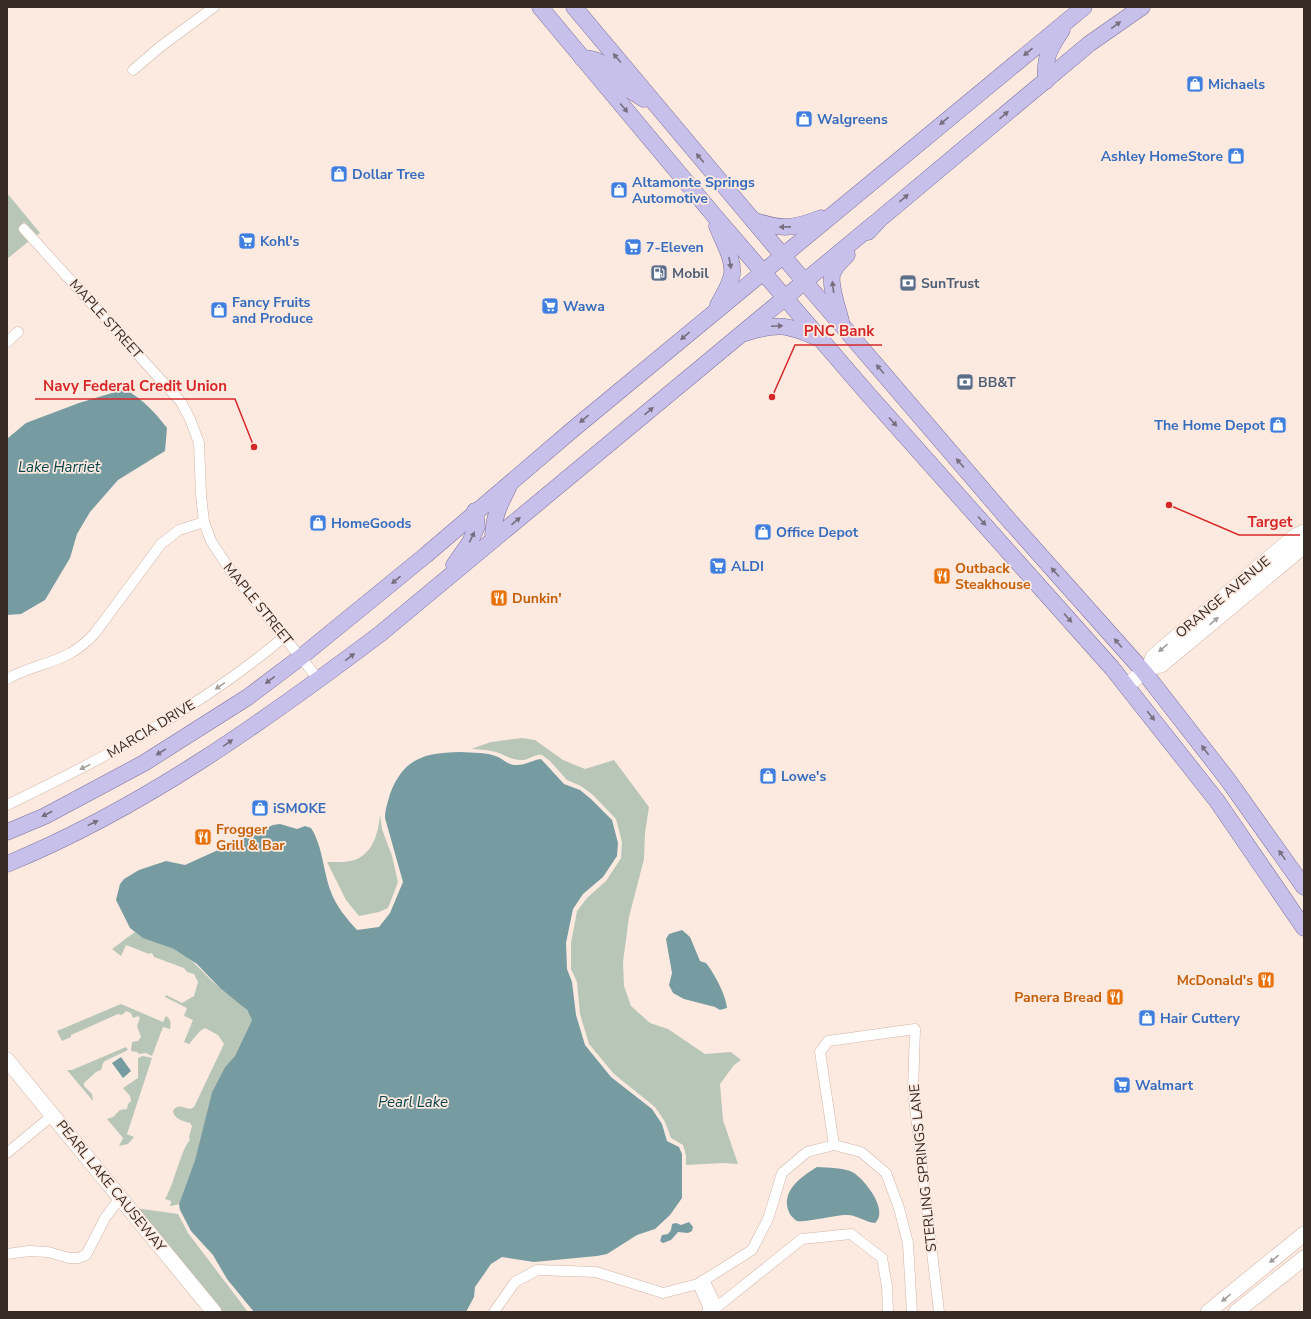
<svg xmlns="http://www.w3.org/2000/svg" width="1311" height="1319" font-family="'Nunito Sans',sans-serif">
	<rect width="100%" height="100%" fill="#fceae1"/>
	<g fill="#b7c6b7">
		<path d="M7 193 40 233 36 236 24 222 18 229 29 241 7 259Z"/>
		<path d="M522 738 535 740 563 760 585 769 614 760 649 807 645 833 644 859 629 917 623 962 624 986 631 1006 650 1023 668 1029 705 1054 731 1052 741 1060 734 1065 720 1084 723 1120 738 1164 723 1163 686 1165V1155L683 1145 671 1138 665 1122 655 1107 614 1074 589 1044 580 1014 577 982 571 969V943L577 911 587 898 606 881 621 858 622 842 616 819 593 795 581 786 567 780 550 761 542 755C535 754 530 759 524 760 511 761 506 755 496 752 488 750 479 749 471 749L491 742Z"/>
		<path d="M380 814 382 829 392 856 398 882 388 908 379 912 359 916 346 900 327 862C337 862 350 863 359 858 374 850 379 830 380 814Z"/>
		<path d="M135 932C147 941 161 943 174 949 193 958 204 975 220 988 231 998 247 1005 252 1020L235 1056 225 1067 212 1092 195 1160 179 1204 171 1206 169 1205 171 1204V1201L165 1199C174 1185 181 1149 190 1140L189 1137 192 1126 190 1123C183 1121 174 1119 173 1111 178 1103 183 1108 190 1109L194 1107 224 1044 218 1035 205 1028 200 1031 189 1044 184 1042 193 1020 184 1016 187 1008 165 997 166 995 182 1003 194 996 198 982 194 974 187 972 184 968 154 957 152 953 149 954 126 945 121 956 112 949Z"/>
		<path d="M121 1004 163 1022 166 1016C171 1019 171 1024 170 1029L163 1027 152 1056 146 1053 139 1054 137 1052 131 1051 132 1042 138 1041 141 1037 137 1026 140 1018 138 1016 133 1018 131 1013 126 1011 122 1015 118 1014 71 1035V1037L62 1041 57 1031Z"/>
		<path d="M126 1047 128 1050 105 1061 103 1063 101 1070 96 1072 84 1083V1086L92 1094 93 1101 67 1070H72Z"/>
		<path d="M143 1056 152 1058 127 1134 134 1137 128 1144 119 1146 123 1138 107 1119 113 1117 120 1110 127 1109 128 1104 131 1101 130 1096 123 1088 138 1078V1058Z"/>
		<path d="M135 1208 178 1214 188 1233 248 1312H221Z"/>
	</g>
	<g fill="#769ba0">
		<path d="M125 389C142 399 155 412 167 428L165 451 118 480 90 512 77 534 70 558 45 600 21 614 7 615V447L8 438 26 423 79 403Z"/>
		<path d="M461 752C472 753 488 752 498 757 504 760 507 764 514 765 524 766 532 760 541 759L564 784 580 790 591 799 612 820 618 843 617 856 603 877 583 894 573 909 566 943 567 969 572 982 576 1015 585 1045 611 1077 652 1109 662 1124 667 1141 679 1147 682 1154V1198L670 1215 655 1229 637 1235 607 1254 597 1256 534 1262 502 1257 491 1264 475 1287 474 1297 466 1312H254L227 1279 213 1255 191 1231 180 1210 179 1204 195 1160 212 1092 225 1067 235 1056 252 1020 247 1010 220 988 197 964 174 949 143 938 130 928 116 900 120 884 124 879 139 870 166 861 185 865 273 825 280 824 297 829 305 826 311 828C323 847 323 871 331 892 336 906 347 919 357 930L379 927 390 913 403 882 385 818C385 809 388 802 390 794 404 757 425 753 461 752Z"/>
		<path d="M682 930 690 937 700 961 706 963C714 973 726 995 727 1008L720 1010 715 1007 684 999 673 993 669 985 672 973 666 939 669 934Z"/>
		<path d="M121 1057 131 1071 123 1078 112 1063Z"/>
		<path d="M817 1167C828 1168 844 1167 854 1173 866 1181 889 1211 875 1223 865 1222 855 1214 846 1215 836 1215 803 1223 797 1221 794 1219 790 1215 789 1212 780 1191 802 1176 817 1167Z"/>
		<path d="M689 1222 693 1227 692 1231 688 1233 678 1232 671 1240 663 1243 660 1241 662 1235 668 1234 671 1230 672 1224 676 1223 681 1225Z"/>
	</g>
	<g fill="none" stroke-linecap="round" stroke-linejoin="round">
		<g stroke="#d2b5a6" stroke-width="11">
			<g id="street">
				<path d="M133 70 160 47 214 7"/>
				<path d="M24 229 181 402 190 419 199 443 201 495 204 522 211 541 232 573 319 680"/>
				<path d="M7 342 18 332"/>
				<path d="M7 679C42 660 66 665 95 633L161 544 179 530 204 522"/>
				<path d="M7 805C105 758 201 707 284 637"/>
				<path d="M834 1145 820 1052 828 1041 915 1029 913 1090 939 1312"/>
				<path d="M7 1153 53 1115"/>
				<path d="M7 1254 29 1251 48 1252 69 1258H78L86 1255 105 1218 120 1198"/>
				<path d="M704 1280 717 1307"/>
				<path d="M698 1284 710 1311"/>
				<path d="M494 1312 515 1282 537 1270 596 1272 663 1293 698 1284 752 1250 768 1219 782 1173 807 1152 834 1145 861 1152 886 1173 899 1208 908 1243 912 1312"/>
				<path d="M707 1312 717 1307 802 1239 851 1234 882 1258 887 1286 888 1312"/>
			</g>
		</g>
		<g stroke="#d2b5a6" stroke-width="16">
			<g id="secondary">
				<path d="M1149 668 1153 657 1294 537 1304 532"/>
				<path d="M1127 685 1149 668 1161 665 1304 546"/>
				<path d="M7 1060 214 1312"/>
				<path d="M1208 1312 1304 1234"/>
				<path d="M1236 1312 1304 1258"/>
			</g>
		</g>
		<g stroke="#7c709c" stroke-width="17">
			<g id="primary">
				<path d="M540 7 712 213 867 393 1112 668 1217 801 1304 928"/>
				<path d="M574 7 804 281 1008 519 1144 672 1228 780 1304 887"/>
				<path d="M582 58C604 58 608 71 622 85 628 90 637 94 644 99"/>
				<path d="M1046 81C1044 58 1049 49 1062 30"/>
				<path d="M753 220C780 230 794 229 821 218"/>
				<path d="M717 226C722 240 734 258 732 274 730 285 723 296 718 305"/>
				<path d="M868 232 880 219 1089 44 1142 7"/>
				<path d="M841 321C838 309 830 287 832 275 834 267 841 261 847 255"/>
				<path d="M745 333C778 323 786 324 818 338"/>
				<path d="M493 540C493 517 499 506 509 486"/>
				<path d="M454 565 470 542 477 526 475 511"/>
				<path d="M7 832 45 816 144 763 248 697 301 657 426 555 571 431 1084 7"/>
				<path d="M7 864C143 808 263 722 380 634L875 223"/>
			</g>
		</g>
		<use href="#street" stroke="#fff" stroke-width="10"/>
		<use href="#secondary" stroke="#fff" stroke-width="15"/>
		<use href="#primary" stroke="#c7c0eb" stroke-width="16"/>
	</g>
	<defs><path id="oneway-solid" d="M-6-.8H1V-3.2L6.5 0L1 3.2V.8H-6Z"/></defs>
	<g fill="#776e7e">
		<use href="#oneway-solid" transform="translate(1116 25) rotate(-36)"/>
		<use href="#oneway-solid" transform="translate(1028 52) rotate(140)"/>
		<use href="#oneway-solid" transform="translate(617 58) rotate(-130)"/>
		<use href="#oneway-solid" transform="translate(624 108) rotate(50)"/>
		<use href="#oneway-solid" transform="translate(1004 115) rotate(-40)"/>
		<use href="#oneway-solid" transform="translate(944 121) rotate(140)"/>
		<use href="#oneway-solid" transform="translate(700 158) rotate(-130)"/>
		<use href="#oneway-solid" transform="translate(904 198) rotate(-40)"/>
		<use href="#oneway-solid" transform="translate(785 227) rotate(179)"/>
		<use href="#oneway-solid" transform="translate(730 263) rotate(80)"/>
		<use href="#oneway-solid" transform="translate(833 287) rotate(-97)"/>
		<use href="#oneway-solid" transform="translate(777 326) rotate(-2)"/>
		<use href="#oneway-solid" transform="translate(685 336) rotate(140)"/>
		<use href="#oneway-solid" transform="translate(880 369) rotate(-131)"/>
		<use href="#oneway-solid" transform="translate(649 411) rotate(-40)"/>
		<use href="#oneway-solid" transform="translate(584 419) rotate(140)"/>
		<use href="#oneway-solid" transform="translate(893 422) rotate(48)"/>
		<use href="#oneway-solid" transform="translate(960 463) rotate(-131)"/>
		<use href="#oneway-solid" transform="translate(516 521) rotate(-40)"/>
		<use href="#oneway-solid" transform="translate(982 521) rotate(48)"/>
		<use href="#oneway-solid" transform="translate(472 537) rotate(-64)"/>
		<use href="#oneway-solid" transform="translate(1055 572) rotate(-132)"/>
		<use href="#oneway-solid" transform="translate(396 580) rotate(140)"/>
		<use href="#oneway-solid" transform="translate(1068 618) rotate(48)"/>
		<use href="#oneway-solid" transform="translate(1118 643) rotate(-131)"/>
		<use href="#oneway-solid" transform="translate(350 657) rotate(-37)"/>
		<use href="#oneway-solid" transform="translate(270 680) rotate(143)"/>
		<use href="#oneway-solid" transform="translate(1151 716) rotate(51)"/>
		<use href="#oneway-solid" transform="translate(228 743) rotate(-35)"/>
		<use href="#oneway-solid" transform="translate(1205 750) rotate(-127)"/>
		<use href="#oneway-solid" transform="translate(161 752) rotate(148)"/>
		<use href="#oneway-solid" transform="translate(47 814) rotate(153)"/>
		<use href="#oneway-solid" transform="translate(93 823) rotate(-26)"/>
		<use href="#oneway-solid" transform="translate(1282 855) rotate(-125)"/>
	</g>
	<g fill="#a49f9c">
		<use href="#oneway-solid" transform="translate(1214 621) rotate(-40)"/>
		<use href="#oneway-solid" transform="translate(1163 648) rotate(139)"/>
		<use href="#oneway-solid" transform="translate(220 686) rotate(146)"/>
		<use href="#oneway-solid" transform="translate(85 767) rotate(154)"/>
		<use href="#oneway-solid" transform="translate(1274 1259) rotate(141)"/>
		<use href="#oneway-solid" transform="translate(1226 1298) rotate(141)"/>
	</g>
	<defs>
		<g id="shop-square" transform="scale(0.9)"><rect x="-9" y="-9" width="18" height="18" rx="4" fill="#3f7fe0" stroke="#fceae1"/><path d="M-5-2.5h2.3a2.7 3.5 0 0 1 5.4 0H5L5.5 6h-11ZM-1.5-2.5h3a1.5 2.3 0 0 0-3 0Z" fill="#fff"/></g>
		<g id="supermarket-square" transform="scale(0.9)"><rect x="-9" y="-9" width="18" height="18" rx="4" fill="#3f7fe0" stroke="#fceae1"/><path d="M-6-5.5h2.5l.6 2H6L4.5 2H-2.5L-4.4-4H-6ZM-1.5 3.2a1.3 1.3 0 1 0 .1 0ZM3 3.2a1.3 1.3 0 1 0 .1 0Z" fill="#fff"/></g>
		<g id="fuel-square" transform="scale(0.9)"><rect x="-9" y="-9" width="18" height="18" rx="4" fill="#5c6f8a" stroke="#fceae1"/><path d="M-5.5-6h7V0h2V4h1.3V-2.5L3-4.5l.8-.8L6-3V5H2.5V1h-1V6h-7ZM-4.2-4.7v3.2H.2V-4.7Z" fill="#fff"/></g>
		<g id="bank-square" transform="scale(0.9)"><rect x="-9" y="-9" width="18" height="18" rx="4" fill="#5c6f8a" stroke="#fceae1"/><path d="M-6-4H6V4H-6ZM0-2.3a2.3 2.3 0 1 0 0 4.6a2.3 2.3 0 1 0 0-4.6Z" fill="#fff"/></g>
		<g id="restaurant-square" transform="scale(0.9)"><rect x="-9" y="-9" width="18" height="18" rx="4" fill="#e8710a" stroke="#fceae1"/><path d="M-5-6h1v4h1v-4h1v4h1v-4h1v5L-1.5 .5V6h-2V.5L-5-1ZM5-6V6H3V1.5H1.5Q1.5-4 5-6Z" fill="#fff"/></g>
	</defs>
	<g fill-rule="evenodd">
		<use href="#shop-square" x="1195" y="84"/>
		<use href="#shop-square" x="804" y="119"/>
		<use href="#shop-square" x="1236" y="156"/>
		<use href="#shop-square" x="339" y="174"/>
		<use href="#shop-square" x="619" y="190"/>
		<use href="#supermarket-square" x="247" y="241"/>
		<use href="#supermarket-square" x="633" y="247"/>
		<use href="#fuel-square" x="659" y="273"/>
		<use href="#bank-square" x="908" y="283"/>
		<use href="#supermarket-square" x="550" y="306"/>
		<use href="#shop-square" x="219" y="310"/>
		<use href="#bank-square" x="965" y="382"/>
		<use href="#shop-square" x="1278" y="425"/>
		<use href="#shop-square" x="318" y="523"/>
		<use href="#shop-square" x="763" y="532"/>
		<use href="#supermarket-square" x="718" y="566"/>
		<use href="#restaurant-square" x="942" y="576"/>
		<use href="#restaurant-square" x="499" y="598"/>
		<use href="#shop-square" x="768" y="776"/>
		<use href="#shop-square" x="260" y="808"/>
		<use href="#restaurant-square" x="203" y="837"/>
		<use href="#restaurant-square" x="1266" y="980"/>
		<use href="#restaurant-square" x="1115" y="997"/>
		<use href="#shop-square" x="1147" y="1018"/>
		<use href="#supermarket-square" x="1122" y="1085"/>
	</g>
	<g text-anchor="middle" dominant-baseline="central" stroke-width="3.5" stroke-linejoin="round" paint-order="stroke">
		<g font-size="14" font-weight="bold" fill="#366cbe" stroke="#fceae1" text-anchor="start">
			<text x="1208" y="84">Michaels</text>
			<text x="817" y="119">Walgreens</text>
			<text x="1223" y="156" text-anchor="end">Ashley HomeStore</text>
			<text x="352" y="174">Dollar Tree</text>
			<text x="632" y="182">Altamonte Springs<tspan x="632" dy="16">Automotive</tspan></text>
			<text x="260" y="241">Kohl's</text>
			<text x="646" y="247">7-Eleven</text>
			<text x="232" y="302">Fancy Fruits<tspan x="232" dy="16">and Produce</tspan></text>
			<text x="563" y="306">Wawa</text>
			<text x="1265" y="425" text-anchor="end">The Home Depot</text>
			<text x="331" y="523">HomeGoods</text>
			<text x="776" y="532">Office Depot</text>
			<text x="731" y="566">ALDI</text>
			<text x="781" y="776">Lowe's</text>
			<text x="273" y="808">iSMOKE</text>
			<text x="1160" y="1018">Hair Cuttery</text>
			<text x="1135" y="1085">Walmart</text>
		</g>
		<g font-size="14" font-weight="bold" fill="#4e5e75" stroke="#fceae1" text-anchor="start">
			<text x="672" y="273">Mobil</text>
			<text x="921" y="283">SunTrust</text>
			<text x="978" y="382">BB&amp;T</text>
		</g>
		<g font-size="14" fill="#352a24" stroke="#fceae1">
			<text transform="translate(106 319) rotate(48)">MAPLE STREET</text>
			<text transform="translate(1223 597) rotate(-40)">ORANGE AVENUE</text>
			<text transform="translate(258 604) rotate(51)">MAPLE STREET</text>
			<text transform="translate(151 729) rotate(-31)">MARCIA DRIVE</text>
			<text transform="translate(923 1168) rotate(-96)">STERLING SPRINGS LANE</text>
			<text transform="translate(111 1186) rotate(51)">PEARL LAKE CAUSEWAY</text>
		</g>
		<g font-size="14" font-weight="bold" fill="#c56008" stroke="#fceae1" text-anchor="start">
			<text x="955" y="568">Outback<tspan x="955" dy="16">Steakhouse</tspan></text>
			<text x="512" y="598">Dunkin'</text>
			<text x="216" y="829">Frogger<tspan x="216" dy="16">Grill &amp; Bar</tspan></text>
			<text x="1253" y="980" text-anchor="end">McDonald's</text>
			<text x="1102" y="997" text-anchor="end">Panera Bread</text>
		</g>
		<g font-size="15" font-style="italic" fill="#074249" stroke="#fceae1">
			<text x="59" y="467">Lake Harriet</text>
			<text x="413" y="1102">Pearl Lake</text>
		</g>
	</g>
	<path fill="none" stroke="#d62828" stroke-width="1.5" d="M772 397L795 345H882M254 447L235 399H35M1169 505L1239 535H1300"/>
	<g fill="#d62828" stroke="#fceae1" stroke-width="1.5">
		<circle cx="772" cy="397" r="4"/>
		<circle cx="254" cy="447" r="4"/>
		<circle cx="1169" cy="505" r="4"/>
	</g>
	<g font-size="15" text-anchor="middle" font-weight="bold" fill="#d62828" stroke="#fceae1" stroke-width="3.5" stroke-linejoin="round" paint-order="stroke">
		<text x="839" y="336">PNC Bank</text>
		<text x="135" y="391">Navy Federal Credit Union</text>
		<text x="1270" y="527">Target</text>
	</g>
	<rect width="1311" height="1319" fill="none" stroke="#352a24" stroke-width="16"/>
</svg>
